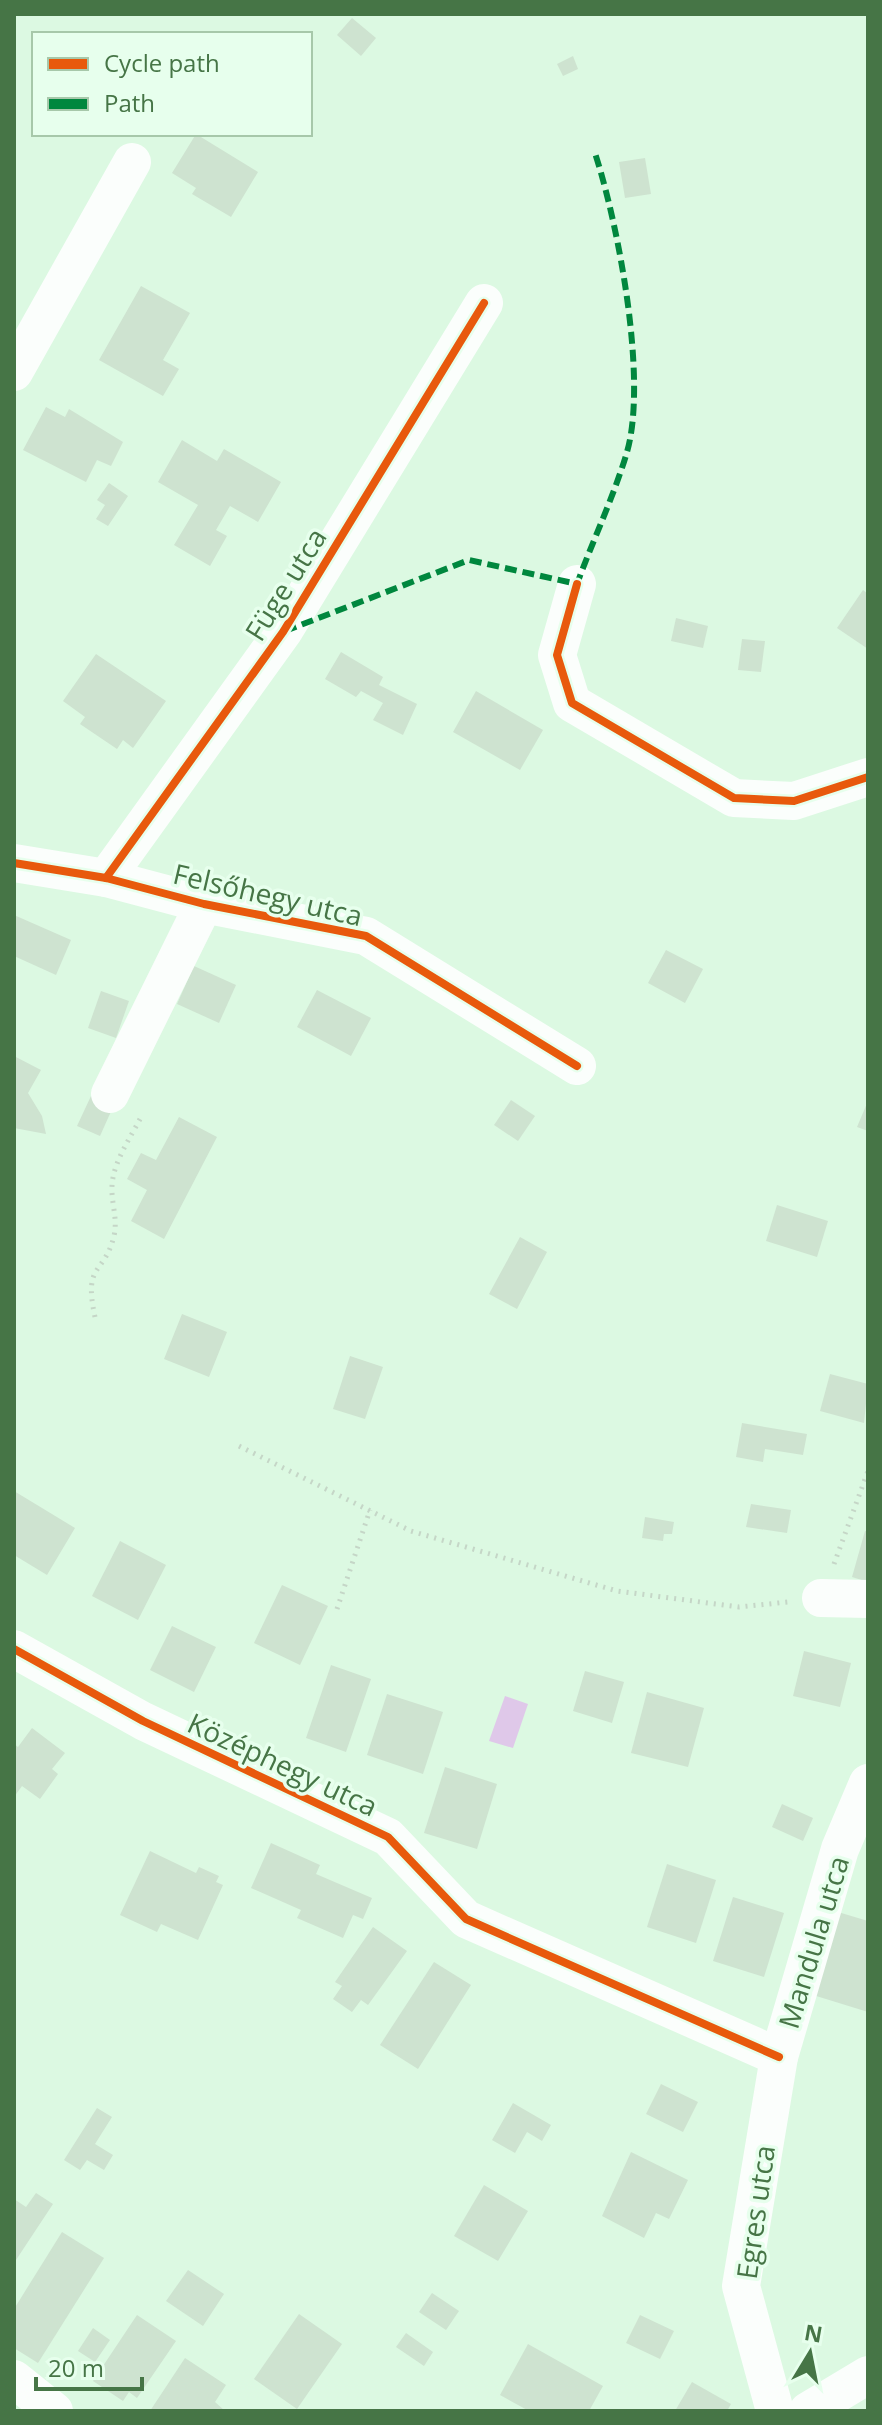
<svg xmlns="http://www.w3.org/2000/svg" width="882" height="2425" font-family="'Open Sans',sans-serif">
	<rect width="100%" height="100%" fill="#e6f7ea"/>
	<path fill="#dcf9e2" fill-rule="evenodd" d="M14 14H868V2411H14ZM34 34H310V134H34Z"/>
	<path fill="#dfc8e9" d="M505 1696 528 1704 513 1748 489 1741Z"/>
	<g fill="#cee3d0">
		<path d="M352 18 376 38 361 56 337 35Z"/>
		<path d="M573 56 578 69 563 76 557 64Z"/>
		<path d="M196 134 258 172 231 217 192 194 196 188 172 173Z"/>
		<path d="M645 158 651 194 625 198 619 162Z"/>
		<path d="M141 286 190 313 163 360 179 369 163 396 99 360Z"/>
		<path d="M46 407 65 417 69 409 123 442 111 466 97 460 86 482 23 450Z"/>
		<path d="M182 440 217 461 224 449 281 482 258 522 230 506 216 530 227 536 210 566 174 545 198 505 158 482Z"/>
		<path d="M109 483 128 496 108 526 96 519 105 505 97 500Z"/>
		<path d="M863 590 868 594V649L837 628Z"/>
		<path d="M676 618 708 626 703 648 671 641Z"/>
		<path d="M742 639 765 641 761 672 738 670Z"/>
		<path d="M341 652 383 677 379 685 417 704 403 735 373 720 383 703 361 691 356 697 325 679Z"/>
		<path d="M96 654 166 701 133 748 123 740 117 749 80 724 85 717 63 701Z"/>
		<path d="M476 691 543 730 520 770 453 732Z"/>
		<path d="M14 915 71 940 56 975 14 956Z"/>
		<path d="M666 950 703 969 685 1003 648 983Z"/>
		<path d="M194 966 236 985 219 1023 177 1004Z"/>
		<path d="M317 990 371 1018 351 1056 297 1027Z"/>
		<path d="M101 991 129 1001 116 1038 88 1028Z"/>
		<path d="M14 1056 41 1070 28 1093 42 1116 46 1134 14 1128Z"/>
		<path d="M91 1096 113 1107 100 1136 77 1126Z"/>
		<path d="M511 1100 535 1116 518 1141 494 1125Z"/>
		<path d="M868 1101V1131L857 1127Z"/>
		<path d="M179 1117 217 1137 164 1239 131 1221 147 1190 127 1179 141 1153 156 1160Z"/>
		<path d="M777 1205 828 1221 817 1257 766 1241Z"/>
		<path d="M520 1237 547 1252 517 1309 489 1294Z"/>
		<path d="M182 1314 227 1332 209 1377 164 1359Z"/>
		<path d="M350 1356 383 1367 365 1419 333 1409Z"/>
		<path d="M830 1374 868 1384 864 1423 820 1411Z"/>
		<path d="M742 1423 807 1434 803 1455 765 1449 763 1462 736 1457Z"/>
		<path d="M14 1491 75 1528 47 1575 14 1555Z"/>
		<path d="M751 1504 791 1510 787 1533 746 1527Z"/>
		<path d="M645 1517 674 1522 672 1534H664L663 1541 642 1538Z"/>
		<path d="M865 1531 868 1532V1582L852 1577Z"/>
		<path d="M120 1541 166 1565 138 1620 92 1596Z"/>
		<path d="M282 1585 328 1606 300 1665 254 1643Z"/>
		<path d="M172 1626 216 1647 194 1692 150 1670Z"/>
		<path d="M804 1651 851 1663 840 1707 793 1696Z"/>
		<path d="M331 1665 371 1679 346 1752 306 1738Z"/>
		<path d="M585 1671 624 1682 612 1723 573 1711Z"/>
		<path d="M647 1692 704 1708 688 1767 631 1753Z"/>
		<path d="M387 1694 443 1712 423 1774 367 1755Z"/>
		<path d="M32 1728 65 1753 52 1769 58 1774 40 1799 22 1786 14 1797V1744L18 1747Z"/>
		<path d="M445 1767 497 1784 477 1849 424 1833Z"/>
		<path d="M782 1804 813 1818 803 1841 772 1827Z"/>
		<path d="M271 1843 320 1865 316 1874 372 1898 363 1919 353 1915 343 1938 297 1918 301 1910 251 1888Z"/>
		<path d="M150 1851 196 1873 199 1867 219 1876 216 1882 223 1885 198 1940 161 1924 157 1932 120 1915Z"/>
		<path d="M667 1864 716 1880 696 1943 647 1927Z"/>
		<path d="M733 1897 784 1913 764 1977 713 1961Z"/>
		<path d="M838 1912 868 1921V2012L813 1995Z"/>
		<path d="M373 1927 407 1951 368 2005 361 2000 352 2012 333 1999 342 1986 335 1982Z"/>
		<path d="M434 1962 471 1985 418 2069 380 2045Z"/>
		<path d="M661 2084 698 2102 683 2132 646 2114Z"/>
		<path d="M513 2103 551 2125 542 2141 527 2132 515 2153 492 2140Z"/>
		<path d="M97 2108 112 2117 95 2144 113 2155 104 2170 87 2160 80 2170 64 2160Z"/>
		<path d="M631 2152 688 2180 669 2219 656 2213 644 2238 602 2216Z"/>
		<path d="M484 2185 528 2211 498 2261 454 2236Z"/>
		<path d="M36 2193 53 2204 14 2263V2199L26 2207Z"/>
		<path d="M62 2232 104 2258 38 2363 14 2348V2309Z"/>
		<path d="M188 2270 224 2294 203 2326 166 2301Z"/>
		<path d="M432 2293 459 2311 446 2330 419 2312Z"/>
		<path d="M299 2314 342 2344 297 2409 254 2379Z"/>
		<path d="M137 2315 176 2341 137 2398 129 2392 123 2401 93 2381Z"/>
		<path d="M640 2315 674 2331 660 2359 626 2343Z"/>
		<path d="M93 2328 110 2340 95 2362 78 2351Z"/>
		<path d="M406 2333 433 2352 424 2366 396 2347Z"/>
		<path d="M528 2344 603 2386 589 2411H529L500 2395Z"/>
		<path d="M185 2358 226 2385 215 2402 225 2411H150Z"/>
		<path d="M692 2382 731 2404 727 2411H675Z"/>
	</g>
	<g fill="none" stroke-linecap="round" stroke-linejoin="round">
		<g stroke="#c5d6c7" stroke-width="5" stroke-dasharray="2 6" stroke-linecap="butt">
			<path d="M95 1317C83 1262 104 1276 114 1236 118 1218 111 1203 112 1186 113 1162 131 1137 141 1117"/>
			<path d="M239 1446 411 1531 617 1591 739 1607 788 1602"/>
			<path d="M834 1564 868 1471"/>
			<path d="M337 1609 370 1510"/>
		</g>
		<g stroke="#fbfefc" stroke-width="38">
			<path d="M14 372 132 162"/>
			<path d="M577 584 557 655 572 703 734 798 794 801 868 777"/>
			<path d="M14 863 106 878 204 904 366 936 577 1066"/>
			<path d="M106 878 283 632 484 303"/>
			<path d="M110 1094 204 904"/>
			<path d="M821 1598 868 1599"/>
			<path d="M14 1649 143 1721 388 1837 466 1919 779 2057"/>
			<path d="M14 2379 54 2411"/>
			<path d="M775 2411 741 2286 779 2057 840 1849 868 1783"/>
			<path d="M808 2411 868 2375"/>
		</g>
		<path stroke="#00873e" stroke-width="6" stroke-dasharray="12 6" stroke-linecap="butt" d="M285 631 469 560 577 584C593 540 614 496 627 452 648 379 618 222 594 150"/>
		<g stroke="#e7ffed" stroke-width="13">
			<g id="cycleway">
				<path d="M577 584 557 655 572 703 734 798 794 801 868 777"/>
				<path d="M14 863 106 878 204 904 366 936 577 1066"/>
				<path d="M106 878 283 632 484 303"/>
				<path d="M14 1649 143 1721 388 1837 466 1919 779 2057"/>
			</g>
		</g>
		<use href="#cycleway" stroke="#e8590c" stroke-width="8"/>
	</g>
	<g text-anchor="middle" dominant-baseline="central" stroke-width="7" stroke-linejoin="round" paint-order="stroke">
		<g font-size="28" fill="#467546" stroke="#e7ffed">
			<text transform="translate(285 584) rotate(-58)">Füge utca</text>
			<text transform="translate(268 894) rotate(13)">Felsőhegy utca</text>
			<text transform="translate(283 1764) rotate(25)">Középhegy utca</text>
			<text transform="translate(813 1942) rotate(-73)">Mandula utca</text>
			<text transform="translate(755 2212) rotate(-82)">Egres utca</text>
		</g>
	</g>
	<rect width="882" height="2425" fill="none" stroke="#467546" stroke-width="32"/>
	<rect x="32" y="32" width="280" height="104" fill="#e7ffed" stroke="#a7c8aa" stroke-width="2"/>
	<rect x="48" y="58" width="40" height="12" fill="#e8590c" stroke="#a7c8aa" stroke-width="2"/>
	<text x="104" y="72" font-size="24" fill="#467546">Cycle path</text>
	<rect x="48" y="98" width="40" height="12" fill="#00873e" stroke="#a7c8aa" stroke-width="2"/>
	<text x="104" y="112" font-size="24" fill="#467546">Path</text>
	<g transform="translate(810 2353) rotate(10)" stroke="#e7ffed" stroke-width="6" paint-order="stroke">
	<path d="M0-6L14 30L0 20L-14 30Z" fill="#467546"/>
	<text y="-12" font-size="22" font-weight="bold" text-anchor="middle" fill="#467546">N</text>
	</g>
	<path d="M36 2377v12h106v-12" fill="none" stroke="#467546" stroke-width="4"/>
	<text x="48" y="2377" font-size="24" fill="#467546" stroke="#e7ffed" stroke-width="6" paint-order="stroke">20 m</text>
</svg>
